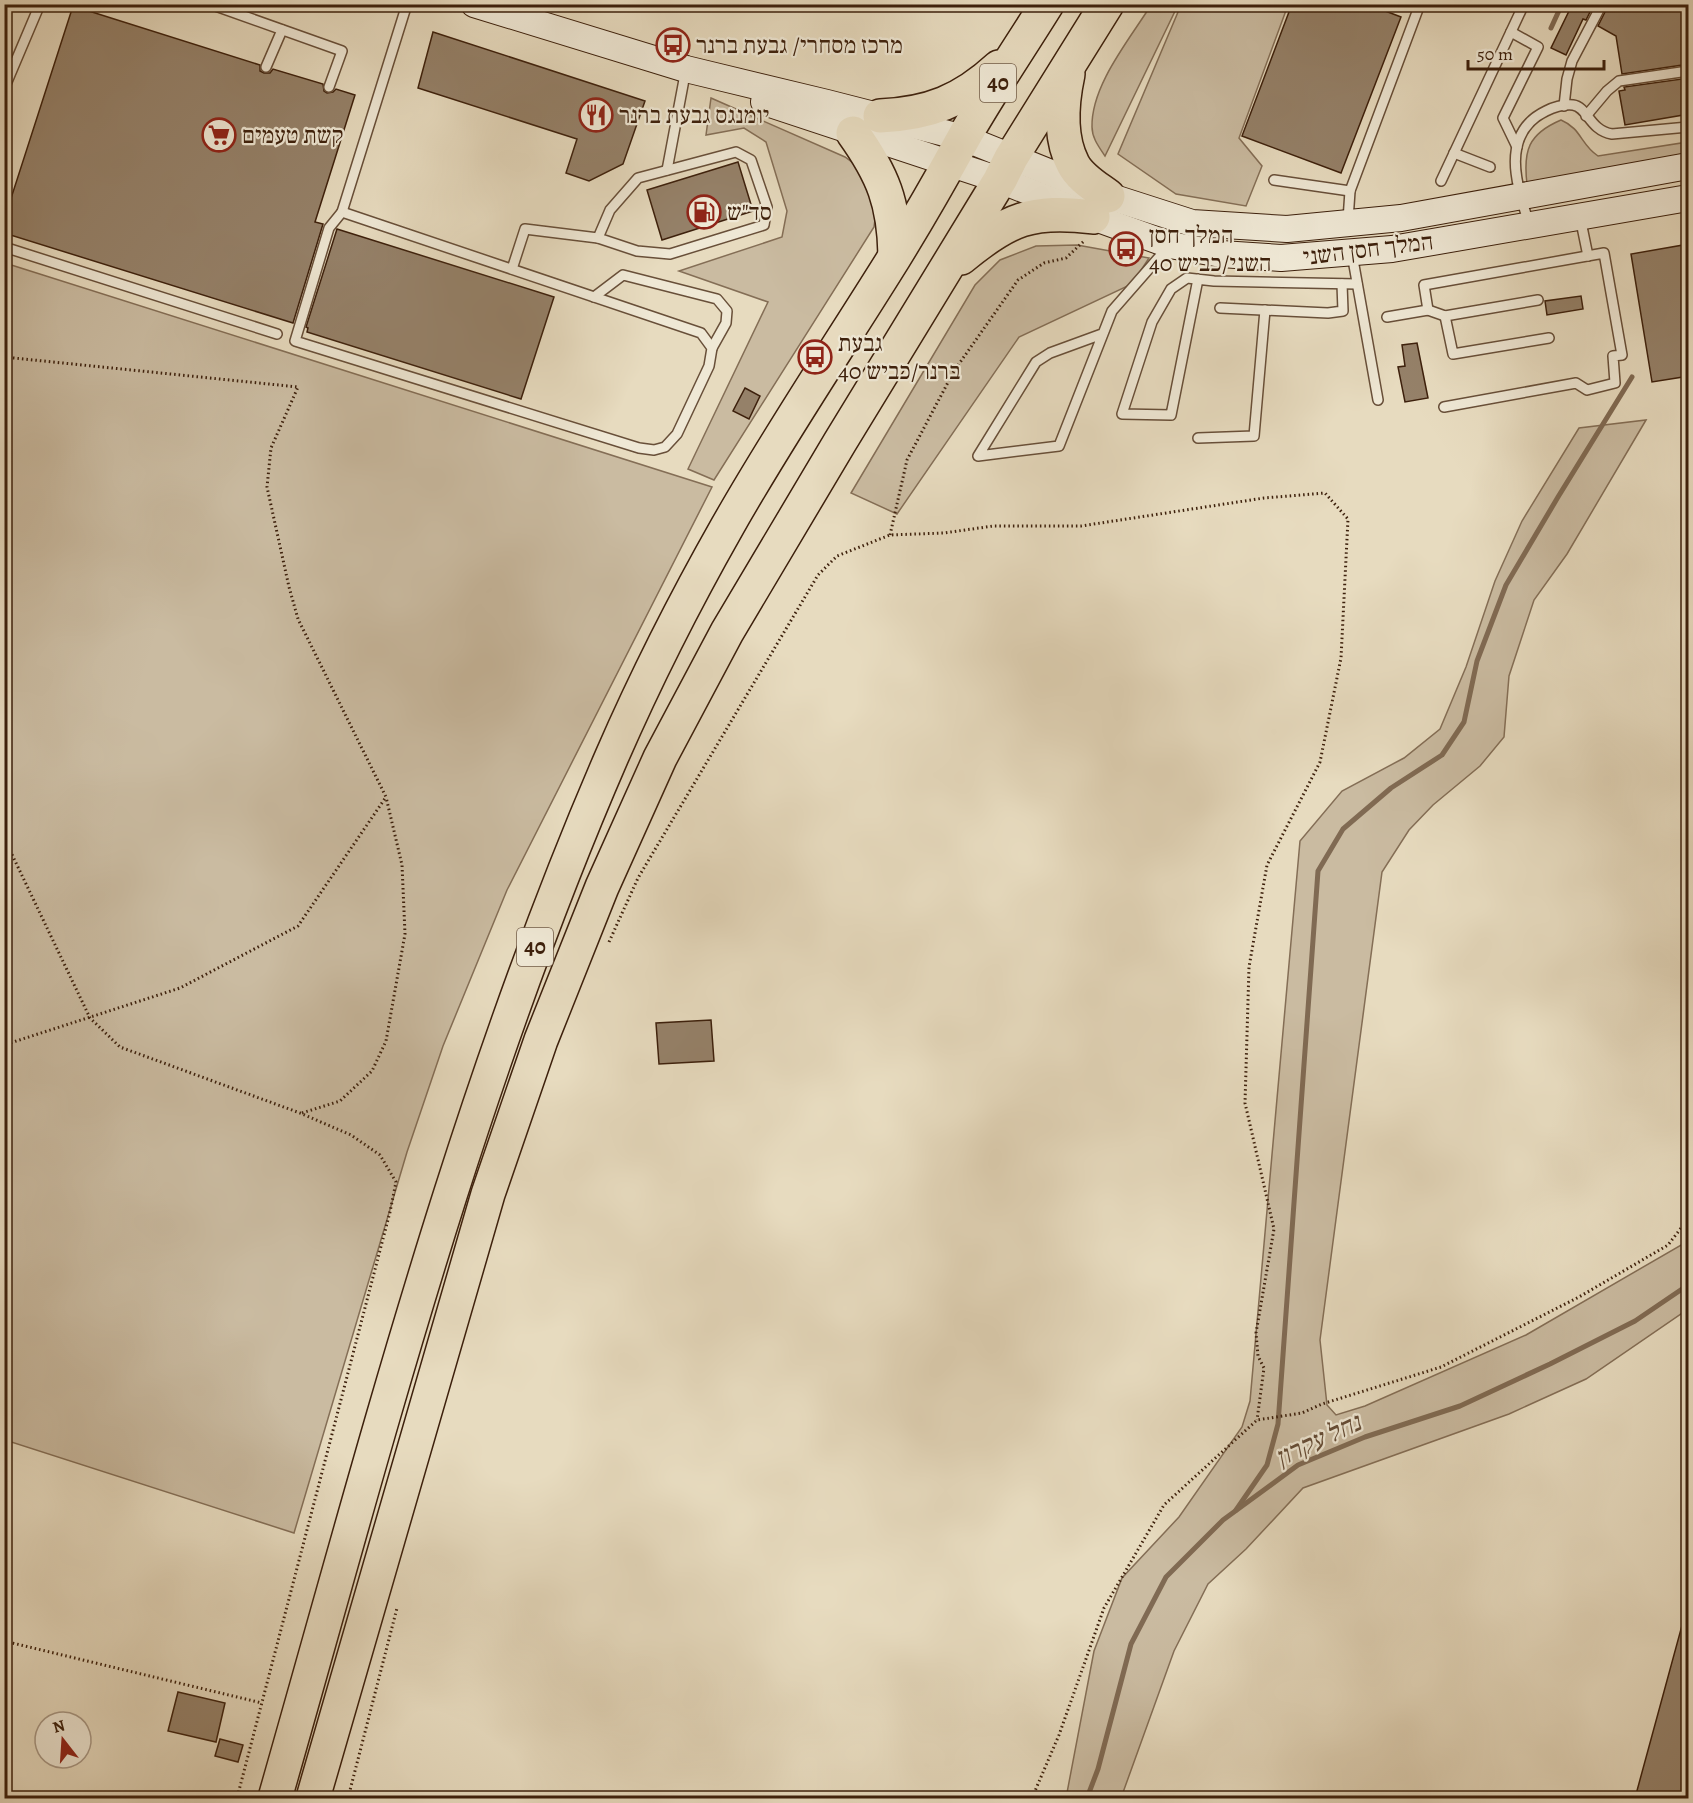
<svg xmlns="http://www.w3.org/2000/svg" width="1693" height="1803" font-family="Alegreya,'Frank Ruhl Libre',serif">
	<rect width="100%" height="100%" fill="#e7dbbf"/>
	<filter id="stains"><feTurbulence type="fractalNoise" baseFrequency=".00333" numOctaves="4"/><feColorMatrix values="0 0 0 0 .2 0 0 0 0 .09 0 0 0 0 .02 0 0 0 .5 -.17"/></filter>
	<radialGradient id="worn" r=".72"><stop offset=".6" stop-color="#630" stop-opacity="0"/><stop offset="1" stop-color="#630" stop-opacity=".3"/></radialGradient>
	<g fill="#cabba1" stroke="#846e56" stroke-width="1.5">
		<path d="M1151 5H1178L1105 156C1099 147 1092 138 1092 127 1091 85 1130 39 1151 5Z"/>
		<path d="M1181 5H1288L1239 138 1262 166 1246 206 1176 194 1118 154Z"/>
		<path d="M711 98 845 157 868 174 877 203 874 227 714 480 688 469 768 302 679 271 782 237 787 211 766 142 744 128 706 135Z"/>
		<path d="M1561 120C1582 129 1580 144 1598 156L1688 142V156L1527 184C1523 151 1528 134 1561 120Z"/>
		<path d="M1077 245 1149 258 1132 284 1019 337 897 514 851 493 975 285 1000 260 1036 246Z"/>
		<path d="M5 263 712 487 507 890 443 1046 407 1152 294 1533 5 1440Z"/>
		<path d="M1646 420 1567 554 1534 600 1509 676 1504 737 1480 766 1433 805 1409 830 1382 872 1320 1340 1327 1405 1336 1415 1365 1406 1526 1335 1688 1241V1309L1586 1379 1509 1414 1303 1488 1246 1549 1208 1584 1174 1651 1121 1798H1066L1094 1651 1122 1578 1179 1517 1242 1427 1250 1401 1300 841 1342 791 1404 758 1440 729 1466 667 1495 581 1522 521 1579 428Z"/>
	</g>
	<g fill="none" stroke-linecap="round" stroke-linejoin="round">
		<g stroke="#806a53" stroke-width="5">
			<path d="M1551 28 1562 4"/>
			<path d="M1236 1510 1267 1465 1278 1424 1318 871 1343 829 1391 788 1442 755 1464 722 1477 661 1506 585 1558 497 1632 377"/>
			<path d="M1087 1798 1098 1769 1131 1644 1166 1577 1223 1520 1298 1465 1365 1437 1460 1406 1550 1364 1635 1321 1688 1285"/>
		</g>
	</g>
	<g fill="#958169" stroke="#3d200c" stroke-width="1.5">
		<path d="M1292 4H1367L1401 17 1341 173 1242 136Z"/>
		<path d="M1556 4H1594L1586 20 1583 19 1566 55 1551 48 1569 11Z"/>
		<path d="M1609 4H1689V64L1622 74 1616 36 1598 26Z"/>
		<path d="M73 6 260 65V71L264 73H270L273 69 323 84 324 91 327 93 333 92 336 89 355 95 315 222 323 224 293 323 4 233V220Z"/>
		<path d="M433 32 645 101 623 164 589 181 566 173 577 139 418 88Z"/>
		<path d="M1689 78V114L1625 125 1619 91 1625 90 1624 87Z"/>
		<path d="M738 162 753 211 662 240 647 190Z"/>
		<path d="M337 229 554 297 521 399 307 332 308 328 306 327Z"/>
		<path d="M1689 244V376L1652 382 1631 254Z"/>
		<path d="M1581 296 1583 309 1547 315 1545 301Z"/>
		<path d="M1417 343 1428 398 1405 402 1398 367 1405 366 1402 345Z"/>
		<path d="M745 388 760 396 749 419 733 411Z"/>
		<path d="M711 1020 714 1061 659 1064 656 1023Z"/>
		<path d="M1684 1618 1689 1619V1798H1635Z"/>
		<path d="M178 1692 225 1703 216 1742 168 1731Z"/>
		<path d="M220 1739 243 1745 238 1762 215 1756Z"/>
	</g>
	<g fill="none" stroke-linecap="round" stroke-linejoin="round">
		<g stroke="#684f39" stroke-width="12">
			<g id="lane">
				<path d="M210 4 342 51 329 87"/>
				<path d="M1511 32 1538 47 1503 118 1517 147"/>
				<path d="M266 67 282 30"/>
				<path d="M4 89 40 4"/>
				<path d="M1564 106 1567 79 1572 61 1602 4"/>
				<path d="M1586 116 1607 91 1619 81 1688 71"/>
				<path d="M736 152 751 160 767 207 764 225 670 254 637 251 598 238 610 210 638 178Z"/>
				<path d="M1454 153 1490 167"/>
				<path d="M667 170 686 69"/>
				<path d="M1274 180 1350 191"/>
				<path d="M1441 181 1524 4"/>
				<path d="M342 212 701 333 712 348 709 366 677 434 665 447 654 450 639 448 295 341 329 228Z"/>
				<path d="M342 212 407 4"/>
				<path d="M1580 217 1588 256"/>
				<path d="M1348 220 1350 191 1420 4"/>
				<path d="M1529 223C1516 186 1500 133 1546 111 1554 107 1563 104 1573 105 1588 107 1589 130 1612 134L1688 127"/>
				<path d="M4 247 277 334"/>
				<path d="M1352 254 1378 400"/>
				<path d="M512 269 525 229 598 238"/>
				<path d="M1198 279 1171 415 1122 414 1152 322 1171 289 1187 278 1214 281 1357 284"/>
				<path d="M594 297 623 275 717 299 727 311 726 323 712 348"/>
				<path d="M1220 308 1328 313 1343 311 1342 284"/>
				<path d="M1428 310 1424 285 1604 253 1622 355 1613 356 1615 383 1587 390 1576 383 1444 407"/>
				<path d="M1445 316 1453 354 1549 338"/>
				<path d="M1387 317 1428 310 1445 316 1538 300"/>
				<path d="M1102 334 1050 353 1036 362 978 456 1059 446 1112 311 1168 247"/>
				<path d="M1198 438 1254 436 1265 310"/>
			</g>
		</g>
		<g stroke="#3d200c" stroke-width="28">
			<g id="secondary">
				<path d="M474 4 686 69 827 103 964 138 1108 196 1192 223 1287 229 1401 218 1688 166"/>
				<path d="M764 102 1000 180 1093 217 1170 245 1221 254 1281 258 1392 249 1688 198"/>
			</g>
		</g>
		<g stroke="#3d200c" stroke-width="36">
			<g id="highway">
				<path d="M1068 74C1062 102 1059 137 1073 164 1080 178 1096 187 1108 196"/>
				<path d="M880 116C929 114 962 101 999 67"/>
				<path d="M853 133C883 175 894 203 895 255"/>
				<path d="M961 258C1008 219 1032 209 1093 217"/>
				<path d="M275 1798C375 1448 466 1092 612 756 646 678 685 601 727 527 779 435 838 348 894 258 918 219 941 179 963 139 989 93 1019 49 1047 4"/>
				<path d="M313 1798 488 1194 541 1040 602 887 660 758 727 632 840 442 1000 180 1011 158 1107 4"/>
			</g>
		</g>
		<g stroke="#3d200c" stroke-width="3" stroke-dasharray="1.5 3" stroke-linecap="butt">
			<path d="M4 357 298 387 271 448 267 487 289 587 298 619 386 797 298 926 180 988 4 1045"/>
			<path d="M890 535 907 460 954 371 1018 280 1044 263 1066 258 1084 241"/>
			<path d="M4 829 6 842 90 1018 120 1047 300 1113 351 1135 380 1155 396 1182 390 1212 237 1798"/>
			<path d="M609 942 638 878 818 575 837 556 890 535 944 533 993 526H1081L1264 498 1325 493 1348 519 1341 658 1320 762 1267 865 1249 967 1245 1103 1274 1229 1256 1333 1258 1356 1264 1368 1257 1420"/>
			<path d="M302 1113 340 1101 372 1071 386 1041 405 934 402 865 386 797"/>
			<path d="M4 1641 262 1703"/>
			<path d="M348 1798 397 1608"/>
			<path d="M1032 1798 1059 1735 1104 1608 1164 1505 1257 1420 1302 1413 1322 1404 1441 1367 1579 1297 1668 1245 1688 1219"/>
		</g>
		<use href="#lane" stroke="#efe8d5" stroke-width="9"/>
		<use href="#secondary" stroke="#efe8d5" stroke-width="26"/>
		<use href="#highway" stroke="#e7dbbf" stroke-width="33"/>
	</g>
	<defs>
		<g id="bus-ring" transform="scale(1.725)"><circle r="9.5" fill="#efe8d5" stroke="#8f2418" stroke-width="1.5"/><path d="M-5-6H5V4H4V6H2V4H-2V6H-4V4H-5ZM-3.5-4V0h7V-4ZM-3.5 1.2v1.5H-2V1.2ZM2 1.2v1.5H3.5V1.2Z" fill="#8f2418"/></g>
		<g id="restaurant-ring" transform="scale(1.725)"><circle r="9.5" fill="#efe8d5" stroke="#8f2418" stroke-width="1.5"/><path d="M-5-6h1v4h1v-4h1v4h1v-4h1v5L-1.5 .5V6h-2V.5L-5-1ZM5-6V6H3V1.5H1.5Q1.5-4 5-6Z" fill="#8f2418"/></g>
		<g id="supermarket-ring" transform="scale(1.725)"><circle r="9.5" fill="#efe8d5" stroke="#8f2418" stroke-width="1.5"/><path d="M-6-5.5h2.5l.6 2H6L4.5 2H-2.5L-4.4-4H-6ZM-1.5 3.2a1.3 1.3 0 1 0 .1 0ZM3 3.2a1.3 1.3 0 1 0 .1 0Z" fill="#8f2418"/></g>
		<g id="fuel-ring" transform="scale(1.725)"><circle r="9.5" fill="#efe8d5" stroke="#8f2418" stroke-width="1.5"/><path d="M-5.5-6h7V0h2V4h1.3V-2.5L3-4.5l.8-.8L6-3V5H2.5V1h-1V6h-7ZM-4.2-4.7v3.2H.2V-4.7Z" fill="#8f2418"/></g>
	</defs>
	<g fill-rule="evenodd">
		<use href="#bus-ring" x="673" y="45"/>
		<use href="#restaurant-ring" x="596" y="115"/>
		<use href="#supermarket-ring" x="219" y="135"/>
		<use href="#fuel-ring" x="704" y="212"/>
		<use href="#bus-ring" x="1126" y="249"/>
		<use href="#bus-ring" x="815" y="357"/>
	</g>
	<g text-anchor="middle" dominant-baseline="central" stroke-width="4.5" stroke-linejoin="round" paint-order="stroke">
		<g fill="#efe8d5" stroke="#725c48" stroke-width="1.5">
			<rect x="980" y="64" width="36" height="38" rx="4.5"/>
			<rect x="517" y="928" width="36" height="38" rx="4.5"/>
		</g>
		<g font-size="22" font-weight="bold" fill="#3d200c">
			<text x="998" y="83">40</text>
			<text x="535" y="947">40</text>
		</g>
		<g font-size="24" fill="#3d200c" stroke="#efe8d5" text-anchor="start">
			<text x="696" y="45">מרכז מסחרי/ גבעת ברנר</text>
			<text x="619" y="115">יומנגס גבעת ברנר</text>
			<text x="242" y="135">קשת טעמים</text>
			<text x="727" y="212">סד"ש</text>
			<text x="1149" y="235">המלך חסן<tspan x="1149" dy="28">השני/כביש 40</tspan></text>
			<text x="838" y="343">גבעת<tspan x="838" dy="28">ברנר/כביש 40</tspan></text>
		</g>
		<g font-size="24" fill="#3d200c" stroke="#efe8d5">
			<text transform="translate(1368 249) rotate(-7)">המלך חסן השני</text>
		</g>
		<g font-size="26" font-style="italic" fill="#644b35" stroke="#efe8d5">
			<text transform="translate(1318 1440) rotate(-25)">נחל עקרון</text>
		</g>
	</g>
	<rect width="1693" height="1803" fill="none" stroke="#e7dbbf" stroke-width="24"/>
	<rect x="6" y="6" width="1681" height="1791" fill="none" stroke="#3d200c" stroke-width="3"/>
	<rect x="12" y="12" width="1669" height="1779" fill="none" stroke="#3d200c" stroke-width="1.5"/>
	<g transform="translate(63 1740) rotate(343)"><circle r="28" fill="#efe8d5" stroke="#a89885" stroke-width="1.5"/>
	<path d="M0-4.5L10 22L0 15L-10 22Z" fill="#8f2418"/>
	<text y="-9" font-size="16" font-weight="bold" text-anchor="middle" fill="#3d200c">N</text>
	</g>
	<path d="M1468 60v9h136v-9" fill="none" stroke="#3d200c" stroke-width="3"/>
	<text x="1477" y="60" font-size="18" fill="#3d200c" stroke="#efe8d5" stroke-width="4.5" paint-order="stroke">50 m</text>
	<rect width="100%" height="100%" filter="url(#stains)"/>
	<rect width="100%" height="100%" fill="url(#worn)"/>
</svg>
